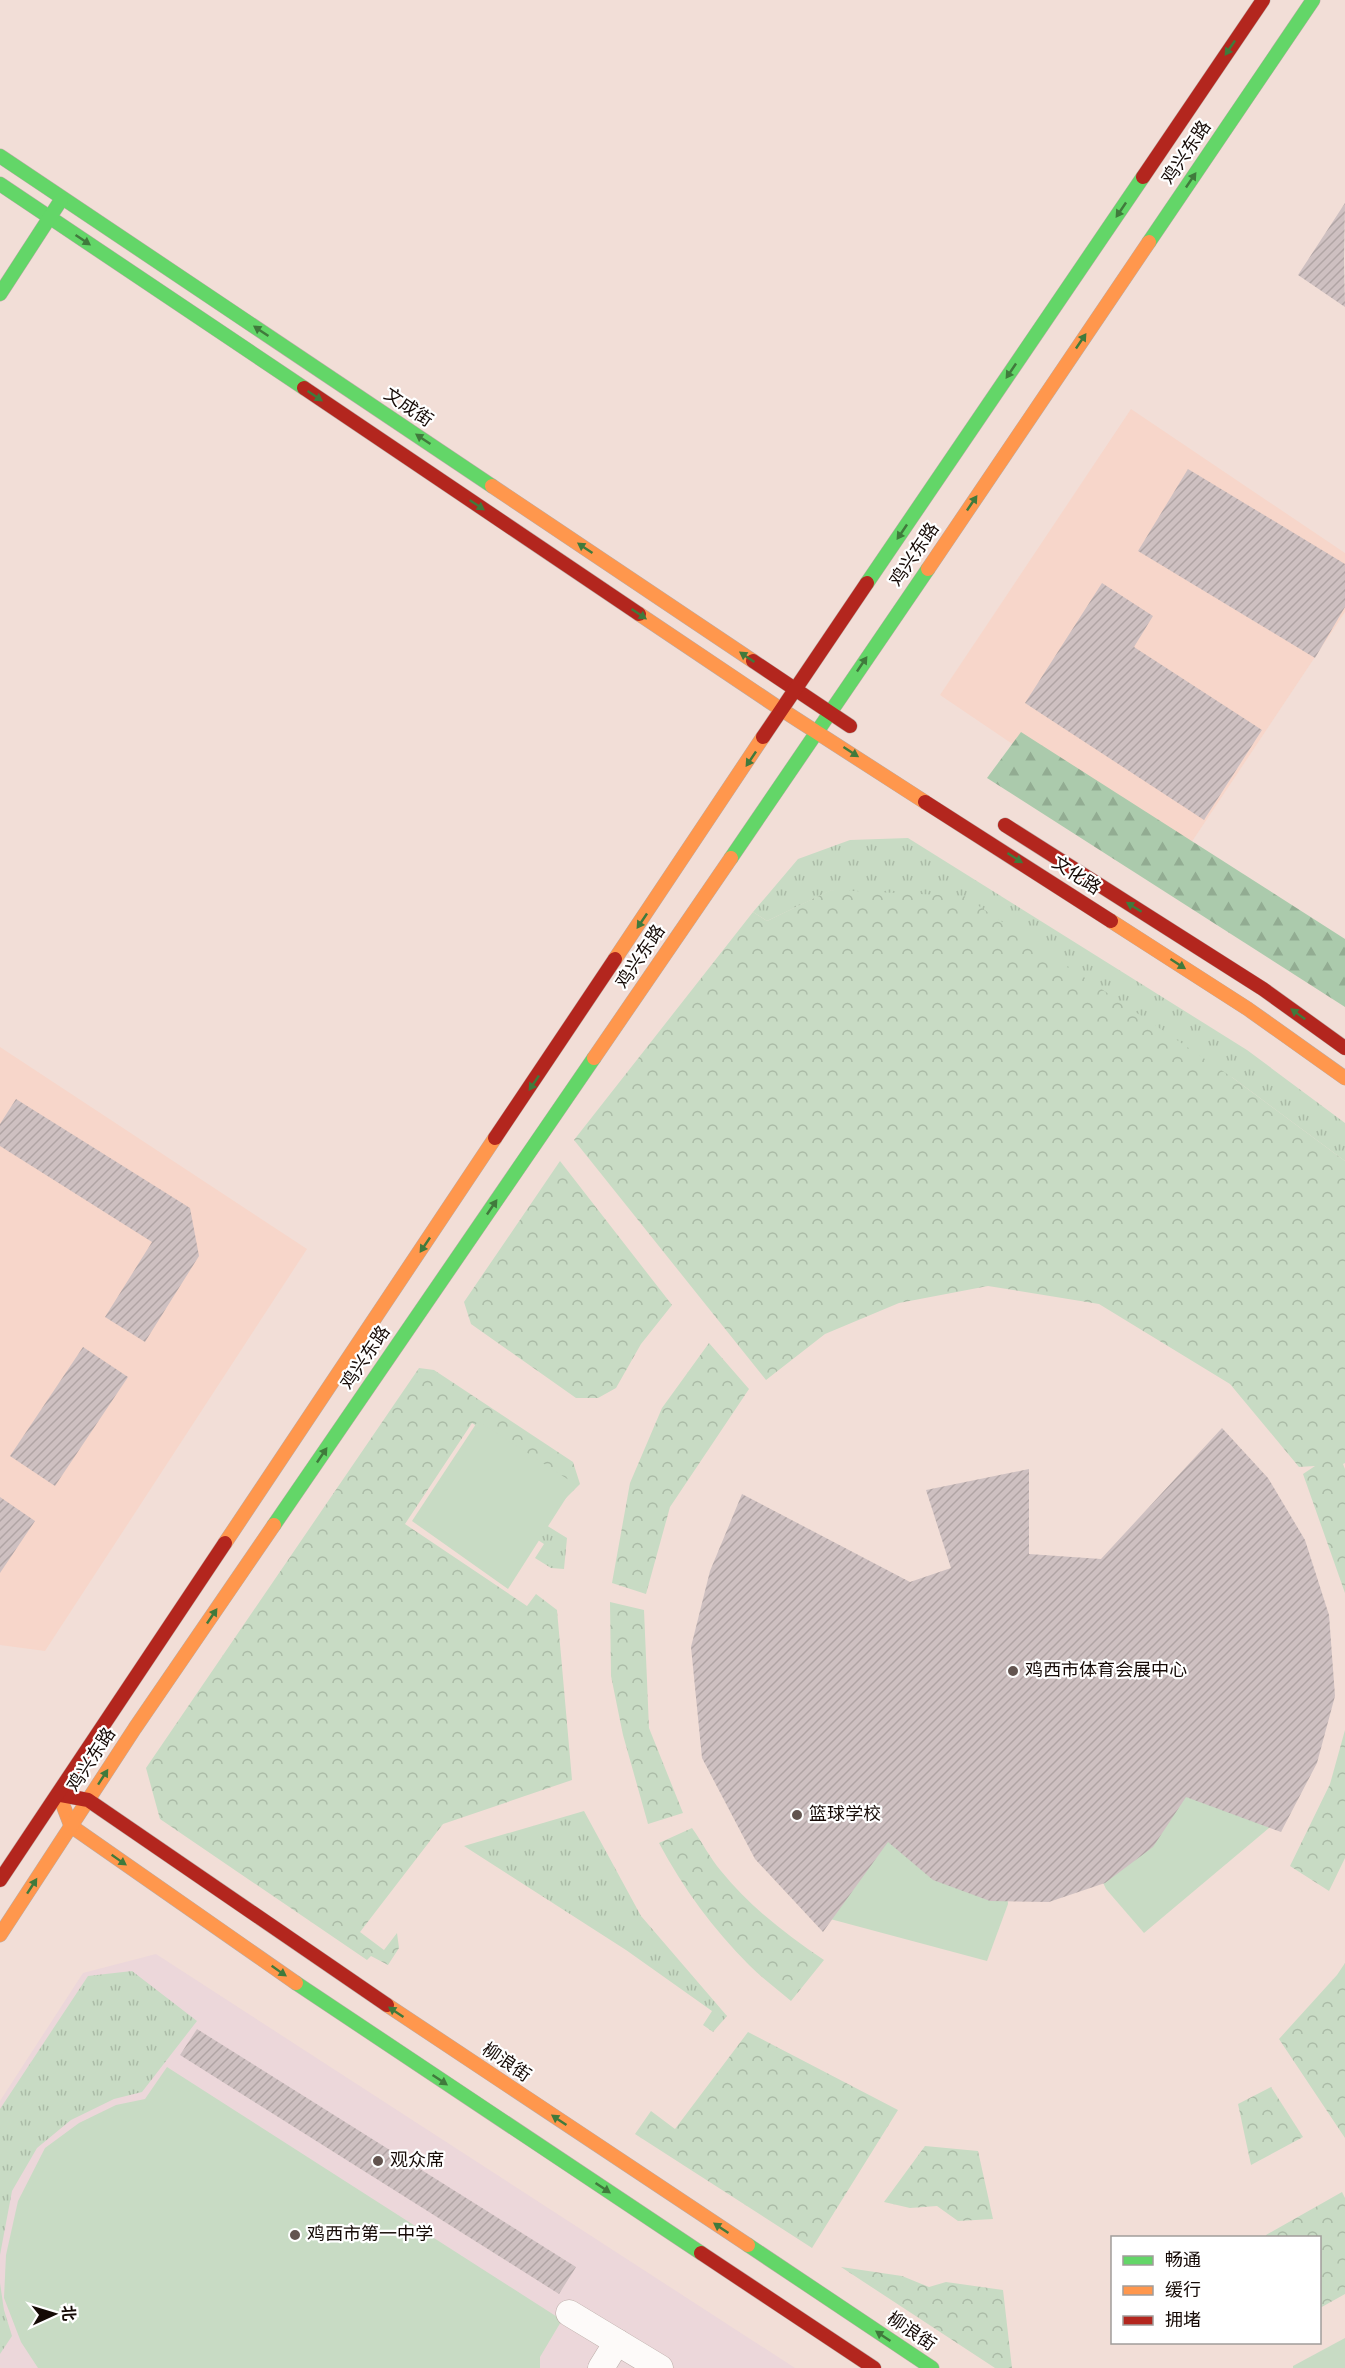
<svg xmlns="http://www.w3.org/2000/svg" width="1345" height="2368" font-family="'Alegreya Sans','Noto Sans SC',sans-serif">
	<defs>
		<pattern id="grass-tufts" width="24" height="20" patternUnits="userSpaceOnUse" patternTransform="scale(1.5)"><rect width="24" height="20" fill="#c8dbc4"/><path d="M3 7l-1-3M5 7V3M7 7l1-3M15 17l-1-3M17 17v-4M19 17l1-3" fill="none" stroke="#abbba7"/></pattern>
		<pattern id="forest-firs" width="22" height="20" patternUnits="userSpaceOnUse" patternTransform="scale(1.5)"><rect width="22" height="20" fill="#abcaac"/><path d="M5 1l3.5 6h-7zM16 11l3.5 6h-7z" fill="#92ac92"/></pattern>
		<pattern id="park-crowns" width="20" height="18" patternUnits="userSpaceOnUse" patternTransform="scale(1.5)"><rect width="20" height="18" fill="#c8dbc4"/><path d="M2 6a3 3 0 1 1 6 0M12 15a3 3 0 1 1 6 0" fill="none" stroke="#abbba7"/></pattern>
		<pattern id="building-hatch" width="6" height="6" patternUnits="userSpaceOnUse" patternTransform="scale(1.5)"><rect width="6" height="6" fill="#cec0c1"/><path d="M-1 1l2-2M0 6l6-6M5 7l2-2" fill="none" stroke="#b0a4a4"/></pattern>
	</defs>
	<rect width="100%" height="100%" fill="#f2ded7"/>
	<g fill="#f7d6ca">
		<path d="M1131 409 1345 553V612L1181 858 940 695Z"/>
		<path d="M0 1047 307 1249 45 1651 0 1645Z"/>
	</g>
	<path fill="#ecd7da" d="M156 1954 795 2368H0V2101L83 1973Z"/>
	<g fill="url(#grass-tufts)">
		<path d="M908 838 1247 1050 1345 1123V1161L1233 1078 832 890 767 921 753 912 798 859 850 840Z"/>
		<path d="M533 1517 567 1538 564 1569 551 1568 535 1558 544 1544 524 1531Z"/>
		<path d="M584 1811 641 1916 727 2016 713 2032 703 2025 712 2011 626 1950 464 1846Z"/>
		<path d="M132 1971 197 2021 142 2092 114 2099 71 2120 37 2148 12 2191 0 2255V2109L88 1976Z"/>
		<path d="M0 2283 4 2310 12 2336 0 2354Z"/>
	</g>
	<path fill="url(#forest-firs)" d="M1021 732 1345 939V1007L987 778Z"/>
	<g fill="url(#park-crowns)">
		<path d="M831 890 964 896 1233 1078 1345 1161V1463L1343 1464 1345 1469V1593L1303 1474 1315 1466 1299 1467 1230 1384 1099 1304 988 1286 899 1303 825 1334 766 1380 574 1140 753 912 767 921Z"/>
		<path d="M560 1161 672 1305 641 1344 616 1388 598 1398H576L471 1324 464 1302Z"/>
		<path d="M709 1343 749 1389 670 1507 646 1594 612 1583 630 1483 662 1408Z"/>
		<path d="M419 1368 434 1370 573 1462 580 1484 563 1501 554 1477 472 1423 405 1524 527 1606 536 1594 557 1610 572 1780 443 1824 360 1932 384 1950 397 1933 399 1948 388 1965 371 1956 367 1960 160 1819 146 1768Z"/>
		<path d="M610 1602 644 1610 649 1728 683 1813 648 1824 623 1735 611 1676Z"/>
		<path d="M1345 1730V1858L1329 1891 1290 1866 1330 1784Z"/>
		<path d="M692 1828C702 1842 710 1858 721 1871 750 1907 786 1934 824 1960L791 2001C777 1989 762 1978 749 1965 713 1929 683 1888 659 1843Z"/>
		<path d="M1345 1963V2138L1279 2039 1337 1975Z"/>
		<path d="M748 2032 898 2110 812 2248 635 2134 651 2111 675 2129Z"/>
		<path d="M1271 2087 1303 2137 1251 2165 1238 2104Z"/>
		<path d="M925 2146 978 2151 993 2219 958 2221 937 2206 910 2208 884 2202Z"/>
		<path d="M1342 2192 1345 2198V2294L1320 2308V2238H1266V2235Z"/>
		<path d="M841 2267 902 2276 929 2287 946 2282 1003 2290 1012 2368H995Z"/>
	</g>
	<g fill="#c8dbc4">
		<path d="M478 1421 575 1484 508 1589 412 1521Z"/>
		<path d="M1177 1767 1275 1823 1144 1933 1106 1889 1084 1842Z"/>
		<path d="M892 1826 1005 1858 1008 1904 987 1961 819 1916Z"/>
		<path d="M167 2067 562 2320 540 2357V2368H38L21 2342 4 2298 6 2255 18 2201 45 2148 79 2123 116 2105 145 2099Z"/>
		<path d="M1345 2338V2368H1293V2366Z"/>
	</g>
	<g fill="url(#building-hatch)">
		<path d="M1345 203 1344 260 1345 307 1298 275Z"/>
		<path d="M1188 469 1345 564V607L1315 658 1138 551Z"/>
		<path d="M1102 583 1153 616 1134 647 1262 730 1204 820 1025 703Z"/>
		<path d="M16 1099 190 1208 199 1256 145 1342 105 1317 152 1242 0 1146V1124Z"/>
		<path d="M83 1347 128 1377 55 1486 10 1456Z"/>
		<path d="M1222 1428 1268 1478 1305 1540 1329 1615 1335 1696 1317 1763 1281 1832 1186 1797 1153 1847 1105 1883 1049 1902 990 1901 933 1880 888 1842 823 1932 755 1859 702 1758 691 1647 710 1571 742 1494 910 1582 951 1568 926 1490 1029 1469V1554L1101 1559Z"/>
		<path d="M0 1497 35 1521 0 1573Z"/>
		<path d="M197 2029 576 2267 559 2294 180 2055Z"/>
	</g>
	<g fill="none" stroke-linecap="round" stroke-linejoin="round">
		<g stroke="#baaba6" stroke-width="27">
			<g id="street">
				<path d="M569 2313 660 2368"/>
				<path d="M601 2368 617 2342"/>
			</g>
		</g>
		<g stroke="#baaba6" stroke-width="15">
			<g id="fast">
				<path d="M0 156 492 486"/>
				<path d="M0 184 304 388"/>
				<path d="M1149 242 1313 0"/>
				<path d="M0 294 61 200"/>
				<path d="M867 583 1143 177"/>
				<path d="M731 858 928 569"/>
				<path d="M274 1525 594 1058"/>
				<path d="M296 1983 701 2253"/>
				<path d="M748 2245 932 2368"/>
			</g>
		</g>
		<g stroke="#baaba6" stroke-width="15">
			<g id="slow">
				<path d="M492 486 753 661"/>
				<path d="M928 569 1149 242"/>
				<path d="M639 614 776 706 925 802"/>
				<path d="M1111 921 1248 1009 1345 1078"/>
				<path d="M615 959 763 737"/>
				<path d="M594 1058 731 858"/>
				<path d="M225 1543 495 1138"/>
				<path d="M61 1800 71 1826 296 1983"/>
				<path d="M0 1935 135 1728 274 1525"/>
				<path d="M387 2005 748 2245"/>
			</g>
		</g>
		<g stroke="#baaba6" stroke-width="15">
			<g id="jam">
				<path d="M1143 177 1263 0"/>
				<path d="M304 388 639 614"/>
				<path d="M753 661 850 726"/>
				<path d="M763 737 867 583"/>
				<path d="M925 802 1111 921"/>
				<path d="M1005 825 1263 989 1345 1048"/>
				<path d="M495 1138 615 959"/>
				<path d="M61 1795 88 1800 387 2005"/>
				<path d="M0 1880 225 1543"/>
				<path d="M701 2253 874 2368"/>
			</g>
		</g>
		<use href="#street" stroke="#fdfaf9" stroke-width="26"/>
		<use href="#fast" stroke="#63d668" stroke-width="14"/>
		<use href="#slow" stroke="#ff974d" stroke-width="14"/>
		<use href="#jam" stroke="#b3261e" stroke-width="14"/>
	</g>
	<defs><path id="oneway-solid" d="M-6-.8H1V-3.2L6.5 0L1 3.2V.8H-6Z" transform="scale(1.5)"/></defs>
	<g fill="#407a3c">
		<use href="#oneway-solid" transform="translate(1230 48) rotate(124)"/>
		<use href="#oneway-solid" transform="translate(1191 180) rotate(-56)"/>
		<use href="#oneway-solid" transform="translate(1121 210) rotate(124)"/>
		<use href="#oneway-solid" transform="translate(83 240) rotate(34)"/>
		<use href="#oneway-solid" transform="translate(261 331) rotate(-146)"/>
		<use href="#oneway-solid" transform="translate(1081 341) rotate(-56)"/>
		<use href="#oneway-solid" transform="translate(1011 371) rotate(124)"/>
		<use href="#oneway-solid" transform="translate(315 396) rotate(34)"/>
		<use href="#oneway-solid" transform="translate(423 439) rotate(-146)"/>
		<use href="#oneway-solid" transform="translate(972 503) rotate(-56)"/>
		<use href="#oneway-solid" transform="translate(477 505) rotate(34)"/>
		<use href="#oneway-solid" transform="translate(902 532) rotate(124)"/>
		<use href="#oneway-solid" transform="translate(585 548) rotate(-146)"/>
		<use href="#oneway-solid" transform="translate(639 614) rotate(34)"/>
		<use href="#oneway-solid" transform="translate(747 657) rotate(-146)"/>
		<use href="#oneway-solid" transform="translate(862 664) rotate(-56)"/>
		<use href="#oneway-solid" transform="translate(851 752) rotate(33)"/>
		<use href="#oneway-solid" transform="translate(751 759) rotate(124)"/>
		<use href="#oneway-solid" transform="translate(1015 858) rotate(33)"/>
		<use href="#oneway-solid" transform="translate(1134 907) rotate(-148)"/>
		<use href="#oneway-solid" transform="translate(642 921) rotate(124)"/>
		<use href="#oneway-solid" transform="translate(1178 964) rotate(33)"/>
		<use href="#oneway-solid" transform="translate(1298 1014) rotate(-144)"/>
		<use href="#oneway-solid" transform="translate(534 1083) rotate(124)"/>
		<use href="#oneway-solid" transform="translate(492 1207) rotate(-56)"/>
		<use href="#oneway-solid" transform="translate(425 1245) rotate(124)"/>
		<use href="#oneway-solid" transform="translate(322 1455) rotate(-56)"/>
		<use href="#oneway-solid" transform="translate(212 1616) rotate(-56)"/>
		<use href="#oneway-solid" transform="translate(103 1777) rotate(-57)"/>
		<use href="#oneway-solid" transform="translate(119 1860) rotate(35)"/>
		<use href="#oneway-solid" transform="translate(32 1886) rotate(-57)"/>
		<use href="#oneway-solid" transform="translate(279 1971) rotate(35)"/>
		<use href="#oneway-solid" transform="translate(396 2012) rotate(-146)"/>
		<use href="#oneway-solid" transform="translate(440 2080) rotate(34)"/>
		<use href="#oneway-solid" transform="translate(559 2120) rotate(-146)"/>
		<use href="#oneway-solid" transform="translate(603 2188) rotate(34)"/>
		<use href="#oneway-solid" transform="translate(721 2228) rotate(-146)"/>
		<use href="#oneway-solid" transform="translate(883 2336) rotate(-146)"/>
	</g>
	<g fill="#62544f" stroke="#fff" stroke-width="2">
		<circle cx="1013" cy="1671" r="6"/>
		<circle cx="797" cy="1815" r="6"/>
		<circle cx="378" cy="2161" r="6"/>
		<circle cx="295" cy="2235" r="6"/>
	</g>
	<g text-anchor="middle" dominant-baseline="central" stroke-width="4.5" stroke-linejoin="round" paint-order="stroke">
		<g font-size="18" fill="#150a06" stroke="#fff">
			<text transform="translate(1187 153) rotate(-56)">鸡兴东路</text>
			<text transform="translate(408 408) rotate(34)">文成街</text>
			<text transform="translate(915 555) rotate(-56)">鸡兴东路</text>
			<text transform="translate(1076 876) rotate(33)">文化路</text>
			<text transform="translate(641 957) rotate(-56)">鸡兴东路</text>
			<text transform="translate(366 1358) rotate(-56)">鸡兴东路</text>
			<text transform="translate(92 1760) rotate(-57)">鸡兴东路</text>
			<text transform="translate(506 2063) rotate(34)">柳浪街</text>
			<text transform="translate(911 2332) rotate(34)">柳浪街</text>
		</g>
		<g font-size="18" fill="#150a06" stroke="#fff" text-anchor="start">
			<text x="1025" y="1671">鸡西市体育会展中心</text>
			<text x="809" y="1815">篮球学校</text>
			<text x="390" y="2161">观众席</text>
			<text x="307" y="2235">鸡西市第一中学</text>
		</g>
	</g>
	<rect x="1111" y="2236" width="210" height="108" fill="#ffffff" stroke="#a19d9b" stroke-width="1.5"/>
	<rect x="1123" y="2256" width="30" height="9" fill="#63d668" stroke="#a19d9b" stroke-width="1.5"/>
	<text x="1165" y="2266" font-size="18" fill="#150a06">畅通</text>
	<rect x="1123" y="2286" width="30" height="9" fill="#ff974d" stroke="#a19d9b" stroke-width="1.5"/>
	<text x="1165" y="2296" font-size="18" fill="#150a06">缓行</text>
	<rect x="1123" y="2316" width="30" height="9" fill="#b3261e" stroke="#a19d9b" stroke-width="1.5"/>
	<text x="1165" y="2326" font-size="18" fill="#150a06">拥堵</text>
	<g transform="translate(54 2314) rotate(86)" stroke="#ffffff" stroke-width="4.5" paint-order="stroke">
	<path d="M0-4.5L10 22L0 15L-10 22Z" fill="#150a06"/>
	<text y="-9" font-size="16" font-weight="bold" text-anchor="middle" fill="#150a06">北</text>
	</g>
</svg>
